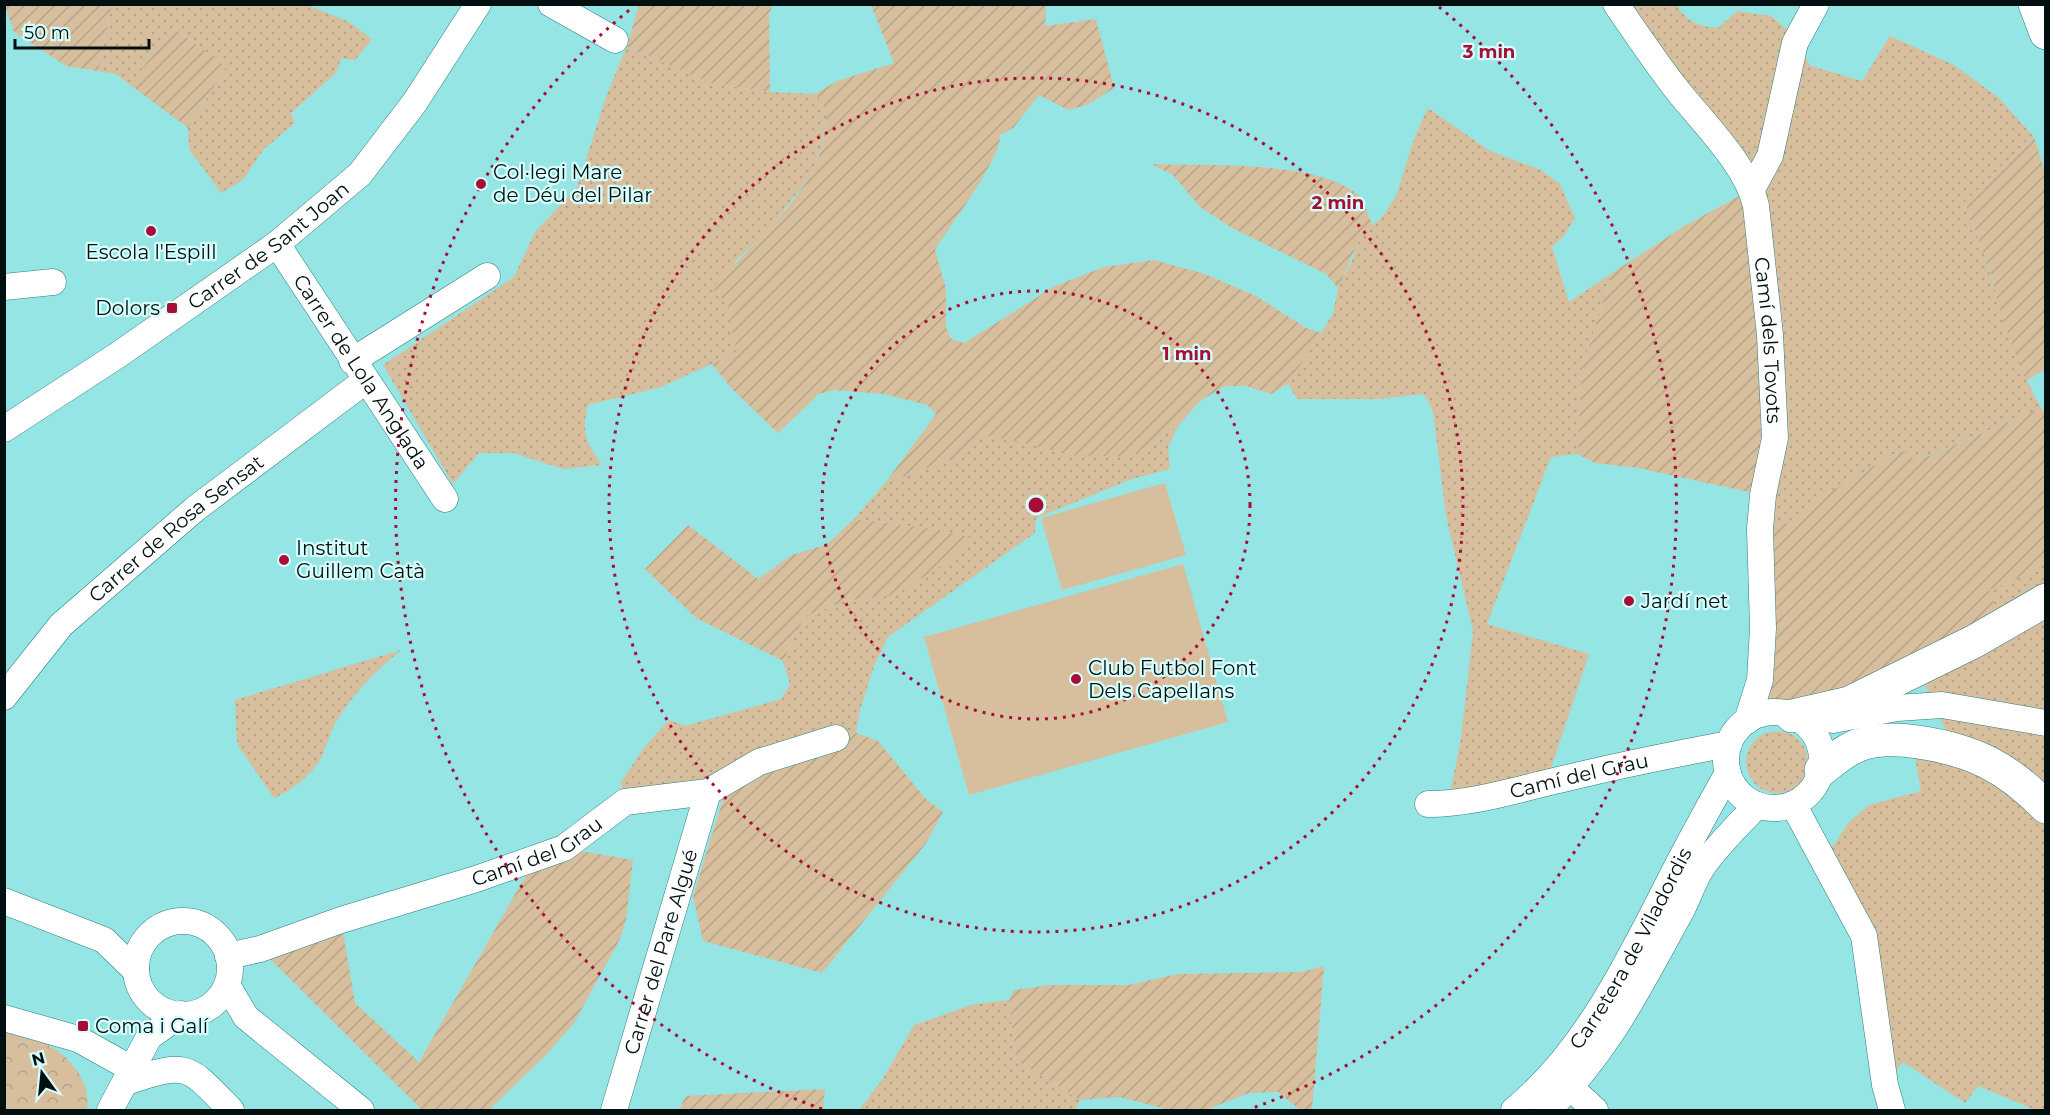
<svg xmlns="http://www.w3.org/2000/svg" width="2050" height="1115" font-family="Montserrat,sans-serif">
	<defs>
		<pattern id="grass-dots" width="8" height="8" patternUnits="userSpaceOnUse" patternTransform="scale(1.5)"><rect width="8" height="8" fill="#d7bf9e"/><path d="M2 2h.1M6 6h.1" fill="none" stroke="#b7a387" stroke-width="1.8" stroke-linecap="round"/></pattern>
		<pattern id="forest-crowns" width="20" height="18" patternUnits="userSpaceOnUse" patternTransform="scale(1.5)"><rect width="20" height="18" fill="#d7bf9e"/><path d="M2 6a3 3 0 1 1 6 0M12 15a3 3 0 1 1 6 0" fill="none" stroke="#b7a387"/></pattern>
		<pattern id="garden-furrows" width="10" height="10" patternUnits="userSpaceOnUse" patternTransform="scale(1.5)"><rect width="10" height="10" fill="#d7bf9e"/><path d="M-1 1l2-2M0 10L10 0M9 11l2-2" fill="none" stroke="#b7a387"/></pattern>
	</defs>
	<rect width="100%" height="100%" fill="#94e5e4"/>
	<g fill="url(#grass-dots)">
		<path d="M112 5H308L349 22 372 39 355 60 341 58 336 73 291 113 295 123 263 150 243 180 221 193 189 149 188 128 226 67 175 29 129 84 116 74 98 71Z"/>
		<path d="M1616 5H1677C1685 21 1700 27 1718 28L1737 11 1771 16 1789 31 1760 151 1748 165Z"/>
		<path d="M1890 36 1954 65 1999 98 2034 137 1965 202C1973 226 1983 249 1990 273 2004 321 2016 363 2041 408L1916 461 1901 450 1809 504 1785 525 1761 517 1756 206 1795 43 1811 66 1862 81Z"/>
		<path d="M627 46 709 83 770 92 815 94 827 110 822 146 811 174 769 230 735 261 728 305 736 353 661 387 588 405C581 433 586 442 602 465L563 469 514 453H479L453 484 383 365 514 277 535 232 577 187 607 94Z"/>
		<path d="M1428 108 1490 151 1541 170 1560 184 1575 218 1564 236 1552 247 1569 302 1612 273 1581 371 1578 454 1551 457 1487 624 1589 654 1546 783 1448 804 1461 738 1473 631 1446 516 1433 411 1424 394 1379 399H1297L1288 384 1333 314 1338 288 1353 259 1360 236 1382 217 1396 196 1415 136Z"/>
		<path d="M1178 426 1168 448 1170 469 1132 479 1036 518 1035 533 888 637 874 666 860 710 856 733 836 738 708 792 625 802 621 782 646 745 669 720 685 726 781 699 790 684 783 661 805 616 846 601 895 595 926 574 935 529 854 519 885 483 952 459 983 435 1131 457Z"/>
		<path d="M2045 556V1110H2035L1978 1086 1965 1103 1903 1062 1885 1085 1873 986 1817 848 1833 846 1849 822 1869 805 1921 791 1912 741 1953 746 1911 655 1998 614 1988 590 2035 571Z"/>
		<path d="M401 650C376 671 353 693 336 722 330 732 327 745 322 756 314 774 291 791 274 798L237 744 235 700Z"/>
		<circle cx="1777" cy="762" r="31"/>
		<path d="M1009 1000 1016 1060 1080 1100 1075 1110H859L882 1080 914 1025 974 1004Z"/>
	</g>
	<path fill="url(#forest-crowns)" d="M4 1033C15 1035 28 1035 37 1039 65 1051 92 1078 87 1110H5Z"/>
	<g fill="url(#garden-furrows)">
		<path d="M5 5H112L98 71 66 66 14 32Z"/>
		<path d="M639 5H773L769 13 770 92 709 83 627 46Z"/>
		<path d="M871 5H1046L1045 26 1096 19 1114 88 1087 105 1068 110 1039 95 1013 128 1000 135C1002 158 949 227 935 250L946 289V327L951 339 964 343 1055 286 1104 267 1154 260 1205 274 1256 296 1306 328 1321 333 1288 384 1271 394 1246 386H1225L1200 401 1178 426 1131 457 1070 455 1025 443 983 435 952 459 885 483 936 414 927 405 884 394 834 390 819 394 778 433 733 390 712 364 736 353 728 305 713 289C749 244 804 205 822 147 825 136 825 122 827 111L815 94 837 81 894 63Z"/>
		<path d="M175 29 226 67 188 128 129 84Z"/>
		<path d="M2034 137 2046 175V369L2026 381 2003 321 1990 271 1965 202Z"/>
		<path d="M1151 164C1205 166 1312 160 1356 193 1364 198 1368 216 1373 225 1355 240 1349 267 1338 288L1326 274 1232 228 1200 207 1173 175Z"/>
		<path d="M1752 189 1770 335 1763 495 1638 468 1595 463 1578 454 1581 371 1612 273 1686 225Z"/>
		<path d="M2041 408 2046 414 2045 556 2035 571 1989 590 1998 614 1794 711 1765 701 1761 517 1785 525 1809 504 1901 450 1917 461Z"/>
		<path d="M854 519 935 529 972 538 960 554 895 595 846 601 805 616 783 661 696 618 645 569 688 525 758 579 792 555 826 545Z"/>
		<path d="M856 733 878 741 925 798 943 812 927 842 822 973 703 941 693 896 723 799 759 762Z"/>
		<path d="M564 848 633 860 626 920 620 939 574 1023 547 1054 489 1110H422L260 949 341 920 355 1003 419 1062 536 858Z"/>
		<path d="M1324 966 1312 1110H1300L1278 1092 1249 1093 1206 1110H1170L1119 1097 1080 1100 1016 1060 1009 1000 1014 990 1049 985H1128L1178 974 1302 972Z"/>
		<path d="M825 1089 823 1110H679L686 1096Z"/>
	</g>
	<g fill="#d7bf9e">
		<path d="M1165 483 1186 555 1062 590 1041 518Z"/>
		<path d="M1183 564 1228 722 969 795 924 637Z"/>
	</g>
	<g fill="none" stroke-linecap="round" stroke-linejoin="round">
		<g stroke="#297e7e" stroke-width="27">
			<g id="minor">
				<path d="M551 4 615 40"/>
				<path id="s1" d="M1616 4C1635 32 1654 60 1674 86 1701 121 1747 164 1756 206L1770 335 1775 438 1763 495 1760 529 1763 628 1760 680 1747 721"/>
				<path d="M1752 189 1770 156 1795 43 1816 4"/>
				<path id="s2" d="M277 244 445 499"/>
				<path d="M4 287 53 282"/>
				<path d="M352 361 487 276"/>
				<path id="s3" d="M4 429 118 355 277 244 360 174 415 102 478 4"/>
				<path id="s4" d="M4 697 61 625 195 509 365 381"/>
				<circle cx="1774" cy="760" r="48"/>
				<path d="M1833 720 1897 708 1942 705 2046 723"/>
				<path id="s5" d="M1428 804C1475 804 1522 788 1567 778 1621 765 1675 754 1729 744"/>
				<path d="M1793 804 1864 936 1885 1085 1892 1110"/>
				<path d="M4 901 104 940 136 971"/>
				<circle cx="183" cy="968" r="47"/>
				<path id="s6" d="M228 956 260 949 341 920 476 879 564 848 625 802 708 792 759 762 836 738"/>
				<path d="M227 985 246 1017 361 1110"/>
				<path d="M4 1018 78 1039 132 1069"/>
				<path d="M126 1082C189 1061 187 1065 231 1110"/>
				<path d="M1571 1088 1595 1110"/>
				<path d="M110 1110 149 1037 181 1014"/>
				<path id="s7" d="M614 1110 708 792"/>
				<path id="s8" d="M1514 1110C1583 1054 1625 968 1665 890 1685 850 1706 812 1728 773"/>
				<path d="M1548 1110C1608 1052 1639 987 1679 915 1688 899 1693 881 1703 866 1719 843 1739 825 1757 805"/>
			</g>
		</g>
		<g stroke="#297e7e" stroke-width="34">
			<g id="highway">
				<path d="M2035 4 2046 33"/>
				<path d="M1792 716 1849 703 1975 641 2046 600"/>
				<path d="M1821 770C1833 761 1845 750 1859 745 1878 738 1898 739 1918 742 1973 750 2007 767 2046 807"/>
			</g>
		</g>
		<use href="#minor" stroke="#fff" stroke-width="26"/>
		<use href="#highway" stroke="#fff" stroke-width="33"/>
	</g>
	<g fill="none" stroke="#a70d36" stroke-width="3" stroke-dasharray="3 6">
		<circle cx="1036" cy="505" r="214"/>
		<circle cx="1036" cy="505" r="427"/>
		<path d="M822 1109A641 641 0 0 1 633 7M1439 7A641 641 0 0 1 1250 1109"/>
	</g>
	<g fill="#a70d36" stroke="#d7fefd" stroke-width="2">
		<circle cx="481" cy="184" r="6"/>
		<circle cx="151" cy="231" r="6"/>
		<rect x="166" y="302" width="12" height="12" rx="3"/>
		<circle cx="284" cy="560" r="6"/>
		<circle cx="1629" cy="601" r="6"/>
		<circle cx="1076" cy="679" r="6"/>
		<rect x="77" y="1020" width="12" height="12" rx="3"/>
	</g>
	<g text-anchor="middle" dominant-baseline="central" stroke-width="4.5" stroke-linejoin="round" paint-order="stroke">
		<g font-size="20" fill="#001010" stroke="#d7fefd" text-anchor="start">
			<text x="493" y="172">Col·legi Mare<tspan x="493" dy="23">de Déu del Pilar</tspan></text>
			<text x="151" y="252" text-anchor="middle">Escola l'Espill</text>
			<text x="160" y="308" text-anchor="end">Dolors</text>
			<text x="296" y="548">Institut<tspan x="296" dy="23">Guillem Catà</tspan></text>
			<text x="1641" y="601">Jardí net</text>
			<text x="1088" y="668">Club Futbol Font<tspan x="1088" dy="23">Dels Capellans</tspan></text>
			<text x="95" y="1026">Coma i Galí</text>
		</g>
		<g font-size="20" fill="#001010" stroke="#d7fefd">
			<text stroke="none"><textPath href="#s3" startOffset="322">Carrer de Sant Joan</textPath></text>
			<text stroke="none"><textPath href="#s1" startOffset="382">Camí dels Tovots</textPath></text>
			<text stroke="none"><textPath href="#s2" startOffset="153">Carrer de Lola Anglada</textPath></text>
			<text stroke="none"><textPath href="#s4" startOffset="242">Carrer de Rosa Sensat</textPath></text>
			<text stroke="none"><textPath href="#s5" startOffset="154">Camí del Grau</textPath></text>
			<text stroke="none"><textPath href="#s6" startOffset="327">Camí del Grau</textPath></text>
			<text stroke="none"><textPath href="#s8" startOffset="201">Carretera de Viladordis</textPath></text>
			<text stroke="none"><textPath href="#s7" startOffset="165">Carrer del Pare Algué</textPath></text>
		</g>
	</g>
	<circle cx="1036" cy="505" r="9" fill="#a70d36" stroke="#d7fefd" stroke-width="3"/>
	<g font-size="18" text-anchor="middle" font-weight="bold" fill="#a70d36" stroke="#d7fefd" stroke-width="4.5" stroke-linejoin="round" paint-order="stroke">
		<text x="1489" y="58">3 min</text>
		<text x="1338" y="209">2 min</text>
		<text x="1187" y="360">1 min</text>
	</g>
	<rect width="2050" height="1115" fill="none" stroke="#001010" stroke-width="12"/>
	<g transform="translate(42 1073) rotate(345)" stroke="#d7fefd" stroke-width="4.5" paint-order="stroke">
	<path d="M0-4.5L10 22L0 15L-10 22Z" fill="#001010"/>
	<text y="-9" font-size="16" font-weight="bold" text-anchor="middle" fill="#001010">N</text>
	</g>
	<path d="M15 39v9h134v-9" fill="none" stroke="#001010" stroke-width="3"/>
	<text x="24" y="39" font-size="18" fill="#001010" stroke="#d7fefd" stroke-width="4.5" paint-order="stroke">50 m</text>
</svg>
